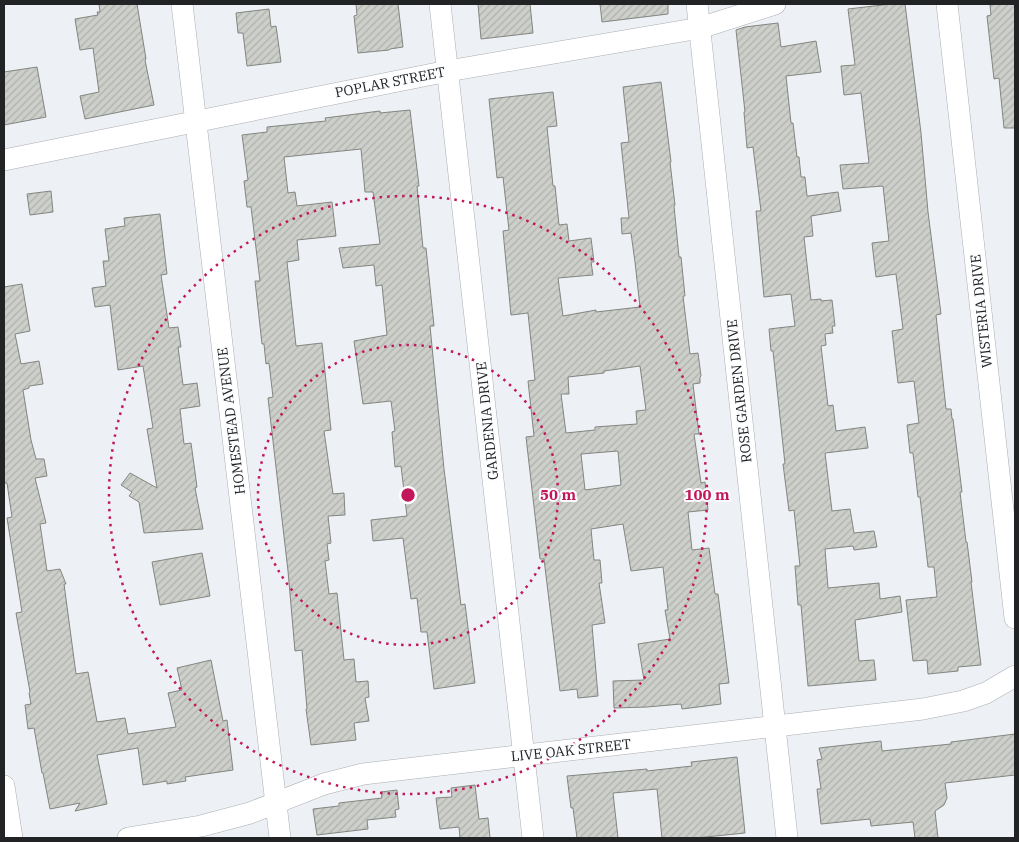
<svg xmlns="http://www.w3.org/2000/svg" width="1019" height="842" font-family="'IBM Plex Serif',serif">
	<defs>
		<pattern id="building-hatch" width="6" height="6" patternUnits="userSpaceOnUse" patternTransform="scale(1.25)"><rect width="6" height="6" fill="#cdcfca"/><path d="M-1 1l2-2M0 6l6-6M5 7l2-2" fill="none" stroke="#b0b1ad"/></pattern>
	</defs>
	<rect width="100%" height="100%" fill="#edf0f4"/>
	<g fill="url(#building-hatch)" stroke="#838580" fill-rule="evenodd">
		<path d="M99 4H137L146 59 145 60 154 105 85 119 80 96 99 92 93 48 80 50 75 19 98 15 97 12H100Z"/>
		<path d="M356 4H398L403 47 390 49 389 50 358 53 354 16 357 15Z"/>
		<path d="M478 4H530L533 33 481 39Z"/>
		<path d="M600 4H668V14L602 22Z"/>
		<path d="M891 4H905L921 133 928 212 941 314 936 315 946 409H951L952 419H953L962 492H960L966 542H967L972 582H971L981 665 958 667V671L928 674 927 660 913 661 906 600 937 597 934 567H928L920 497H918L913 453H910L907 425 919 423 914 381 898 383 892 331 903 329 896 274 876 277 872 243 889 241 883 186 843 189 840 165 869 163 861 93 844 95 841 66 855 65 848 9Z"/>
		<path d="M994 4H1015V128H1004L999 78 994 79 987 16 991 15 990 5Z"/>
		<path d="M269 9 271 27 276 26 281 62 247 66 243 33H238L236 13Z"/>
		<path d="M778 23 781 47 816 41 821 72 786 76 791 123H793L797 157H799L801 177H805L807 196H808L838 192 841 211 811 216 813 236 804 237 811 300 821 299V301L832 300 835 326H832L833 333 825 334 826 345 821 346 828 406 833 405 836 431 865 427 868 448 825 453 832 511 850 509 854 533 874 531 877 547 854 550 853 546 825 549 828 588 879 583 880 599 900 596 902 612 855 620 859 661 874 660 876 680 808 686 801 605H798L795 566H800L794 510 789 511 783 464H785L773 351H771L769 329 795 326 791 294 764 297 756 211H761L753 147 747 148 744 112H745L736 30 745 27Z"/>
		<path d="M37 67 46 117 4 125V72Z"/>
		<path d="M661 82 671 162H670L675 205 674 206 679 257H681L685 296H683L690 354 698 353 701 376 700 377V383L693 384 699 434H694L701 483 705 482 708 510 688 512 692 550 709 548 715 594H718L729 683 719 684 721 704 682 709 681 704 647 707 614 708 613 681 644 680 638 644 670 639 665 610H668L663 567 631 571 623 524 591 529 594 560H600L602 583H599L605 623 592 625 598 696 578 698 577 689 560 691 544 559H540L526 437 534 436 528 381 535 380 528 313 511 315 503 231 509 230 503 177 497 178 489 99 553 92 557 126 547 127 553 186H555L559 225 567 224 569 241 591 238 594 262H591L593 275 558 278 563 316 596 310V312L640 307 635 262 631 233 622 234 621 218H629L621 143 629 142 623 87ZM640 366 646 410 636 411 637 424 595 427V430L566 433 561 394H569L568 377 604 373V371ZM618 451 621 485 585 490 581 454Z"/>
		<path d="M410 110 419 186H417L423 248H426L434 326H430L444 469 461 605 465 604 475 683 434 689 427 632H421L417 598 411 599 403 538 373 541 371 520 407 516 401 466 395 467 392 432 395 431 391 401 363 404 354 341 387 335 382 285 376 286 374 265 343 268 339 248 380 244 373 192H365L361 149 284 157 288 193 295 192 297 206 332 202 336 236 297 240 299 260 287 262 296 346 322 343 331 430 324 431 333 494 344 493 345 515 328 516 331 543 327 544 329 560 325 561 329 594 337 593 344 660 354 659 356 682 368 681 369 697 365 698 369 721 354 723 356 740 311 745 306 709H307L302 650 295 651 288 571 268 398 273 397 269 363 266 364 264 344H262L255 281H260L251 207H247L244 181 248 180 242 135 267 132V127L326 121 325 118 380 111V113Z"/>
		<path d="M51 191 53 212 30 215 27 194Z"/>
		<path d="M160 214 167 274 161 275 169 328 178 327 181 347H178L183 385 197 383 200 406 180 409 184 444 191 443 197 487 195 488 203 529 144 533 139 502 129 496 132 492 121 485 130 473 157 488 147 429 153 428 143 366 118 370 110 305 95 307 92 288 106 286 103 261H109L105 229 125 226 124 218Z"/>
		<path d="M22 284 30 331 15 334 21 364 39 361 43 384 29 386V388L23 390 31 440 36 459H44L47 476 35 478 46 523 40 524 47 571 60 569 66 584H64L76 674 88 672 97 722 125 718 128 734 176 727 168 693 182 690 177 668 211 660 223 721 227 720 233 770 185 777 186 781 167 784V781L143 785 138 748 97 755 107 804 75 811 80 803 50 809 43 773H42L34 728 28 729 25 705 31 704 29 693 30 692 16 613 22 612 7 518 12 517 7 483H4V287Z"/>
		<path d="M202 553 210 596 160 605 152 562Z"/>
		<path d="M1015 734V775L945 783 947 798 944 805 935 811 938 838H915L913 822 871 826 870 819 821 824 817 789H821L817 760 822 759 819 748 881 741 882 751 951 744V742Z"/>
		<path d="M737 757 745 833 696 838H662L657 789 613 793 618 838H577L573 808H571L567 776 647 769V771L692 766 691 762Z"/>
		<path d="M475 785 479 819 488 818 490 838H460L459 827 440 829 436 798 452 797 451 788Z"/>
		<path d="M397 790 399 809 395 810 396 817 367 820 368 829 317 835 313 809 339 806V803L382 798 381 792Z"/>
	</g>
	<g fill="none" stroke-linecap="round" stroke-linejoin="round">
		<g stroke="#abaeb2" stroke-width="22">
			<g id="street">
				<path d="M182 4 280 838"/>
				<path d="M440 4 533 838"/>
				<path d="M697 4 787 838"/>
				<path d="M947 4 1015 618"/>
				<path d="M4 160 448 71 700 28 775 4"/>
				<path d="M4 786 12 838"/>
				<path d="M128 838 201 826 250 813 324 784 363 774 923 709 963 701 986 693 1015 676"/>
			</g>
		</g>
		<use href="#street" stroke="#fff" stroke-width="21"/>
	</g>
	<g fill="none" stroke="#c2185b" stroke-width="2.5" stroke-dasharray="2.5 5">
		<circle cx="408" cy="495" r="150"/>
		<circle cx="408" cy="495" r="299"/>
	</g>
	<g text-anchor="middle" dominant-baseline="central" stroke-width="4" stroke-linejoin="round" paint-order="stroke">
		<g font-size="14" fill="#222324" stroke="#fcfdff">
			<text transform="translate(390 82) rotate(-11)">POPLAR STREET</text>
			<text transform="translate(981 311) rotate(-96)">WISTERIA DRIVE</text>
			<text transform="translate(739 391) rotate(-96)">ROSE GARDEN DRIVE</text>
			<text transform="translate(231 421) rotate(-97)">HOMESTEAD AVENUE</text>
			<text transform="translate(487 421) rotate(-96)">GARDENIA DRIVE</text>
			<text transform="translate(571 750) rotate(-6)">LIVE OAK STREET</text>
		</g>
	</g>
	<circle cx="408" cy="495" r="8" fill="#c2185b" stroke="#fcfdff" stroke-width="2.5"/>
	<g font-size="15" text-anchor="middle" font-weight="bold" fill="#c2185b" stroke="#fcfdff" stroke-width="4" stroke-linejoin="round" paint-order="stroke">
		<text x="558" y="500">50 m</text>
		<text x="707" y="500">100 m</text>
	</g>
	<rect width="1019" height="842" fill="none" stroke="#222324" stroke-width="10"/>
</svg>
